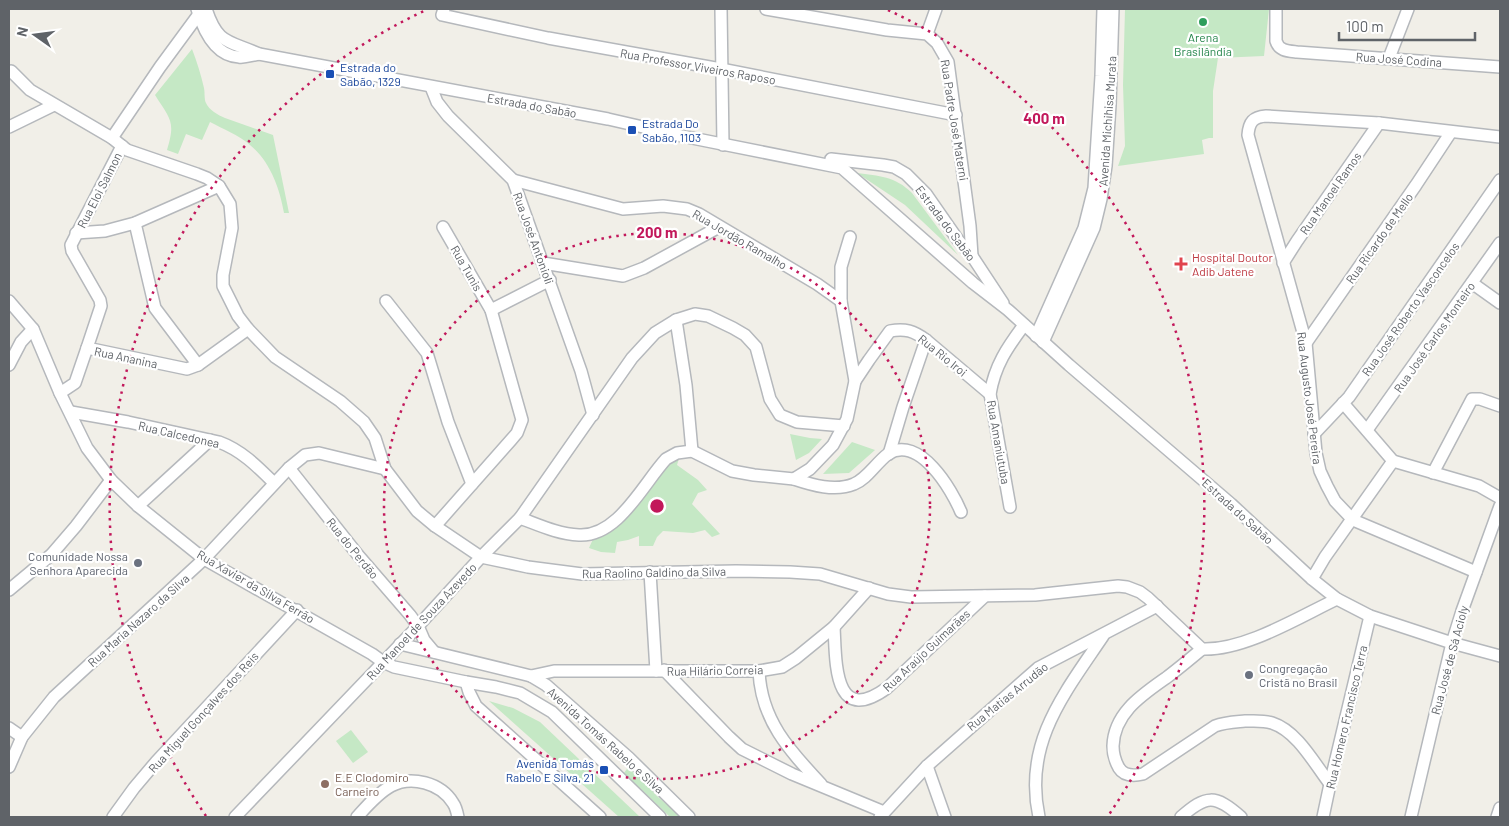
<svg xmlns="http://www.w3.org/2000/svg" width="1509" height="826" font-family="Barlow,sans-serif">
	<rect width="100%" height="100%" fill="#f1efe8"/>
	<g fill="#c5e8c5">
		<path d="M1125 9H1269L1264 56 1218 58 1213 91V138H1209L1202 140 1204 154 1118 166 1125 146 1123 85Z"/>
		<path d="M192 49C197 62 201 75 204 88 205 93 204 99 206 103 209 110 218 115 225 118L273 135 289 213H284C280 189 270 161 250 145 239 135 223 129 210 122L202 140 186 134 178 154 167 150C176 121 170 119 155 95Z"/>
		<path d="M857 173C879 176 895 176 912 193L958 255 905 205Z"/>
		<path d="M790 434 810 438 822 439 809 453 796 460Z"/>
		<path d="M852 442 875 450 849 473 823 474Z"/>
		<path d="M680 455 677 465 698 480 707 490 698 493 692 504 720 534 712 537 705 530 693 533 663 531 657 537 653 546H639V536L628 540 617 542 615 553 601 552 589 548 593 539 603 533 649 489 660 475 665 466Z"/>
		<path d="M489 701 513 708 540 722 640 817H619Z"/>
		<path d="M351 730 368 752 353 763 336 741Z"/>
		<path d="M629 766 658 797 682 817H670L624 773Z"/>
	</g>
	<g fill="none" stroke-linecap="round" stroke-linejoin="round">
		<g stroke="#b5b8bc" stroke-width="14">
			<g id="minor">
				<path d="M197 9C203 29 214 56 239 57 245 58 252 55 259 54"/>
				<path d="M206 9C218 45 228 40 259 54L608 119 682 136 842 168 973 283 1008 310 1069 365 1231 504 1312 579 1337 599 1370 616 1452 643 1500 656"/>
				<path d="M444 9 442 15 548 38 721 69 956 115"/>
				<path d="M721 9 723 145"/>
				<path d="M766 9 887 30 927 34 937 43 948 62 970 226 972 256"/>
				<path d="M1276 9V41C1279 51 1288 51 1297 52L1500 67"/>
				<path d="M927 34 936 9"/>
				<path d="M1389 58 1408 9"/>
				<path d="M11 71 30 90 112 138 127 150 197 174 207 178 219 186 230 204 232 228 223 275V286L238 316 248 329 275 357 340 401 364 422 375 438 385 469 417 511 435 526 481 557 528 567 582 574 736 571 790 572 820 574 888 594 911 597 1035 595 1118 586 1127 587 1140 592 1148 598 1202 649C1244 651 1299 617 1337 599"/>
				<path d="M431 87 437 102 448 116 513 180 581 371 593 415"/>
				<path d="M9 127 54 105"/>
				<path d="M112 138 160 67 199 14 201 9"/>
				<path d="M122 146 71 245 72 251 100 300 101 306 87 348 187 369 198 365 248 329"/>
				<path d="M831 159 883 165 894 167 906 174 926 194 958 240 972 256 1003 303"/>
				<path d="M513 180 623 209 663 206 687 209 699 214 817 284 841 301"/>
				<path d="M135 223 155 308 198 365"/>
				<path d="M76 233 105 231 135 223 219 186"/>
				<path d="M543 263 623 276 644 268 719 227"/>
				<path d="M1283 263 1297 241 1379 123"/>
				<path d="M1472 283 1500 303"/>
				<path d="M9 301 33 329 60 393 87 448 111 480 138 506 204 559 372 654 383 662 394 667 466 682 496 687 520 693 552 712 660 817"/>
				<path d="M386 301 427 353 448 422 472 484"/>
				<path d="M491 310 550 280"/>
				<path d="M676 320 686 385 692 451"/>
				<path d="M1036 336 1084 228 1094 188 1101 76 1103 9"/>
				<path d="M1043 342 1094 228 1101 199 1106 166 1110 105 1113 9"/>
				<path d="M1306 343 1416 185 1451 132"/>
				<path d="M9 365 21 342 33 329"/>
				<path d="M855 381 869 360 890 331C905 328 914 331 926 340L990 394"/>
				<path d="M60 393 75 383 87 348"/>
				<path d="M1343 403 1393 461 1479 486 1500 498"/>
				<path d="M71 412 128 422 219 442C241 450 257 466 274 483"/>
				<path d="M1367 430 1500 243"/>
				<path d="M1314 434 1349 397 1500 180"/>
				<path d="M889 454 903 407 926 340"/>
				<path d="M289 468 358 555 410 615 418 626 424 640 434 652"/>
				<path d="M1433 473 1472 399H1480L1500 406"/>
				<path d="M794 479C812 485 835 492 854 484 867 479 876 463 888 454 919 434 952 490 961 512"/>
				<path d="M138 506 210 440"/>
				<path d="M1010 507 990 394C995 365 1007 348 1024 325"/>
				<path d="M520 518C539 525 558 534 579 535 618 537 643 484 666 459L677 453 692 451 732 471 754 475 794 479 810 469 833 445 847 419 855 381 841 301V267L850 237"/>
				<path d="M435 526 511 440 517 433 522 420 491 310 443 227"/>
				<path d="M650 572 656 671"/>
				<path d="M1476 572 1353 520 1335 501 1327 486 1320 471 1316 453 1306 343 1248 135C1249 122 1253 117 1266 116L1379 123 1500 137"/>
				<path d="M1312 579 1325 557 1393 461"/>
				<path d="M9 590 51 555 76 526 111 480"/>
				<path d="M834 627C836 661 833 727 887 688L985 596"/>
				<path d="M400 644 523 674 531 676 546 685 629 758 689 817"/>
				<path d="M1202 649C1190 659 1178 669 1166 678 1142 695 1114 713 1113 746 1113 753 1115 761 1119 768 1124 776 1134 776 1143 774L1215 726C1225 722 1233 722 1245 721 1254 721 1263 720 1272 723 1297 731 1314 763 1330 784"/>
				<path d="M664 670 729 737 742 749 792 774 884 812"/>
				<path d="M759 671C761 720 789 750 821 784"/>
				<path d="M531 676 554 671H759L782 667 796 658 834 627 869 588"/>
				<path d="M466 682 469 692 476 706 600 817"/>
				<path d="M9 728 22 737"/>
				<path d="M927 766 945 817"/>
				<path d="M9 767 22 737 54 697 204 559 289 468 305 455 319 453 385 469"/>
				<path d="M113 817 134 788 156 762 297 610"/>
				<path d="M235 817 418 626 481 557 520 518 632 358 655 333 676 320 695 314 708 316 733 328 745 335 756 347 770 399 780 415 797 422 844 426"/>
				<path d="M357 817C367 806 378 793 391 786 411 775 441 783 453 803 456 807 457 812 458 817"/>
				<path d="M880 817 927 766 1038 668 1157 606"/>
				<path d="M1039 817C1023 743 1064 694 1103 636"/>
				<path d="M1181 817C1206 795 1215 794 1241 817"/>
				<path d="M1323 817 1330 784 1370 616"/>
				<path d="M1411 817 1452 643 1462 611 1500 506"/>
				<path d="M1497 817 1500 808"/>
			</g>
		</g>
		<use href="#minor" stroke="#fff" stroke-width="11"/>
	</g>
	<g fill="none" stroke="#c2185b" stroke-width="2.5" stroke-dasharray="2.5 5">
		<circle cx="657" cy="506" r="273"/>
		<path d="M206 816A547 547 0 0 1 426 10M888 10A547 547 0 0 1 1108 816"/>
	</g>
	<circle fill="#2e9e5b" stroke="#fff" stroke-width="2" cx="1203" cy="22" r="5"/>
	<g fill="#1a4fb4" stroke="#fff" stroke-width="2">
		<rect x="325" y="69" width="10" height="10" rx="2.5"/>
		<rect x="627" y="125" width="10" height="10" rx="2.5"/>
		<rect x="599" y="765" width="10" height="10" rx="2.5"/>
	</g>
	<path fill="#e0444e" stroke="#fff" stroke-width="2" d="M1178.5 256.5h5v5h5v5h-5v5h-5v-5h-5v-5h5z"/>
	<g fill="#6b7280" stroke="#fff" stroke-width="2">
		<circle cx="138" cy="563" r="5"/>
		<circle cx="1249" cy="675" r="5"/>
	</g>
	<circle fill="#8d6e63" stroke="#fff" stroke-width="2" cx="325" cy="784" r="5"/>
	<g text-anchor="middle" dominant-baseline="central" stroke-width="4.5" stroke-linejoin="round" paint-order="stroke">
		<g font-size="12" fill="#27864d" stroke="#fff">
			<text x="1203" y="37">Arena<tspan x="1203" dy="14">Brasilândia</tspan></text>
		</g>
		<g font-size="12" fill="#5f6368" stroke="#fff">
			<text transform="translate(1399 59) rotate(4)">Rua José Codina</text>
			<text transform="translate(698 66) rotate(10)">Rua Professor Viveiros Raposo</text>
			<text transform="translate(532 105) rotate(10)">Estrada do Sabão</text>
			<text transform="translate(955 120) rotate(81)">Rua Padre José Materni</text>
			<text transform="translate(1107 121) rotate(-86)">Avenida Michihisa Murata</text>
			<text transform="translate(99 190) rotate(-63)">Rua Eloi Salmon</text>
			<text transform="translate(1330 193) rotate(-55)">Rua Manoel Ramos</text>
			<text transform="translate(946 223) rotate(53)">Estrada do Sabão</text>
			<text transform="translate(534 238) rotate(70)">Rua José Antonioli</text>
			<text transform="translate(1379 238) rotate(-55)">Rua Ricardo de Mello</text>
			<text transform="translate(740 239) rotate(30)">Rua Jordão Ramalho</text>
			<text transform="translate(467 268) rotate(60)">Rua Tunis</text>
			<text transform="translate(1410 309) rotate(-55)">Rua José Roberto Vasconcelos</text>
			<text transform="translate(1434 337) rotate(-55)">Rua José Carlos Monteiro</text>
			<text transform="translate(943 355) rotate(39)">Rua Rio Iroi</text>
			<text transform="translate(126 357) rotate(12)">Rua Ananina</text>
			<text transform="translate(1310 398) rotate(83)">Rua Augusto José Pereira</text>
			<text transform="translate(179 434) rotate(13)">Rua Calcedonea</text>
			<text transform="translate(999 442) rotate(80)">Rua Amaniutuba</text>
			<text transform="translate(1238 511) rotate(42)">Estrada do Sabão</text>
			<text transform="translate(353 548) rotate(51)">Rua do Perdão</text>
			<text transform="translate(654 572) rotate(-1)">Rua Raolino Galdino da Silva</text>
			<text transform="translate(256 586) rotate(30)">Rua Xavier da Silva Ferrão</text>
			<text transform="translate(138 620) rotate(-42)">Rua Maria Nazaro da Silva</text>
			<text transform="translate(421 621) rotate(-47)">Rua Manoel de Souza Azevedo</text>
			<text transform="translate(926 650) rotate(-43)">Rua Araújo Guimarães</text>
			<text transform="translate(1449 660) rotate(-75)">Rua José de Sá Acioly</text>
			<text transform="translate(715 670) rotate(-1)">Rua Hilário Correia</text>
			<text transform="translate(1007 696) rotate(-39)">Rua Matias Arrudão</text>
			<text transform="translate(203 712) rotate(-48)">Rua Miguel Gonçalves dos Reis</text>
			<text transform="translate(1346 717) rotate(-77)">Rua Homero Francisco Terra</text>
			<text transform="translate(606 740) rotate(42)">Avenida Tomás Rabelo e Silva</text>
		</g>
		<g font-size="12" fill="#164399" stroke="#fff" text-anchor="start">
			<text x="340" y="67">Estrada do<tspan x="340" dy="14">Sabão, 1329</tspan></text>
			<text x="642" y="123">Estrada Do<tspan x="642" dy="14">Sabão, 1103</tspan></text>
			<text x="594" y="763" text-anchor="end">Avenida Tomás<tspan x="594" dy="14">Rabelo E Silva, 21</tspan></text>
		</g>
		<g font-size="12" fill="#be3a42" stroke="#fff" text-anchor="start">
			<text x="1192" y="257">Hospital Doutor<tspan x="1192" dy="14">Adib Jatene</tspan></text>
		</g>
		<g font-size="12" fill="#5b616d" stroke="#fff" text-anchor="end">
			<text x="128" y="556">Comunidade Nossa<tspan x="128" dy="14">Senhora Aparecida</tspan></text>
			<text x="1259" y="668" text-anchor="start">Congregação<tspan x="1259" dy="14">Cristã no Brasil</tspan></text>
		</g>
		<g font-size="12" fill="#785e54" stroke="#fff" text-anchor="start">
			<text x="335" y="777">E.E Clodomiro<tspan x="335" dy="14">Carneiro</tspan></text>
		</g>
	</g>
	<circle cx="657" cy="506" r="8" fill="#c2185b" stroke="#fff" stroke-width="2.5"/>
	<g font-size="15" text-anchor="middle" font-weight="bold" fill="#c2185b" stroke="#fff" stroke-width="4.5" stroke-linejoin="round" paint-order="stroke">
		<text x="1044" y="124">400 m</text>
		<text x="657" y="238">200 m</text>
	</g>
	<rect width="1509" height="826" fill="none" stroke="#5f6368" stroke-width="20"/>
	<g transform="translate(35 35) rotate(284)" stroke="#ffffff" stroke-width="4" paint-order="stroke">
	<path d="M0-4L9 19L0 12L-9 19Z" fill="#5f6368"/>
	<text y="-8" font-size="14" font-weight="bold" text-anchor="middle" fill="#5f6368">N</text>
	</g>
	<path d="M1339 32v8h136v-8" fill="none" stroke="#5f6368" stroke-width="2.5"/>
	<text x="1346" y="32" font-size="15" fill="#5f6368" stroke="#ffffff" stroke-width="4" paint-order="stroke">100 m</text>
</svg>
